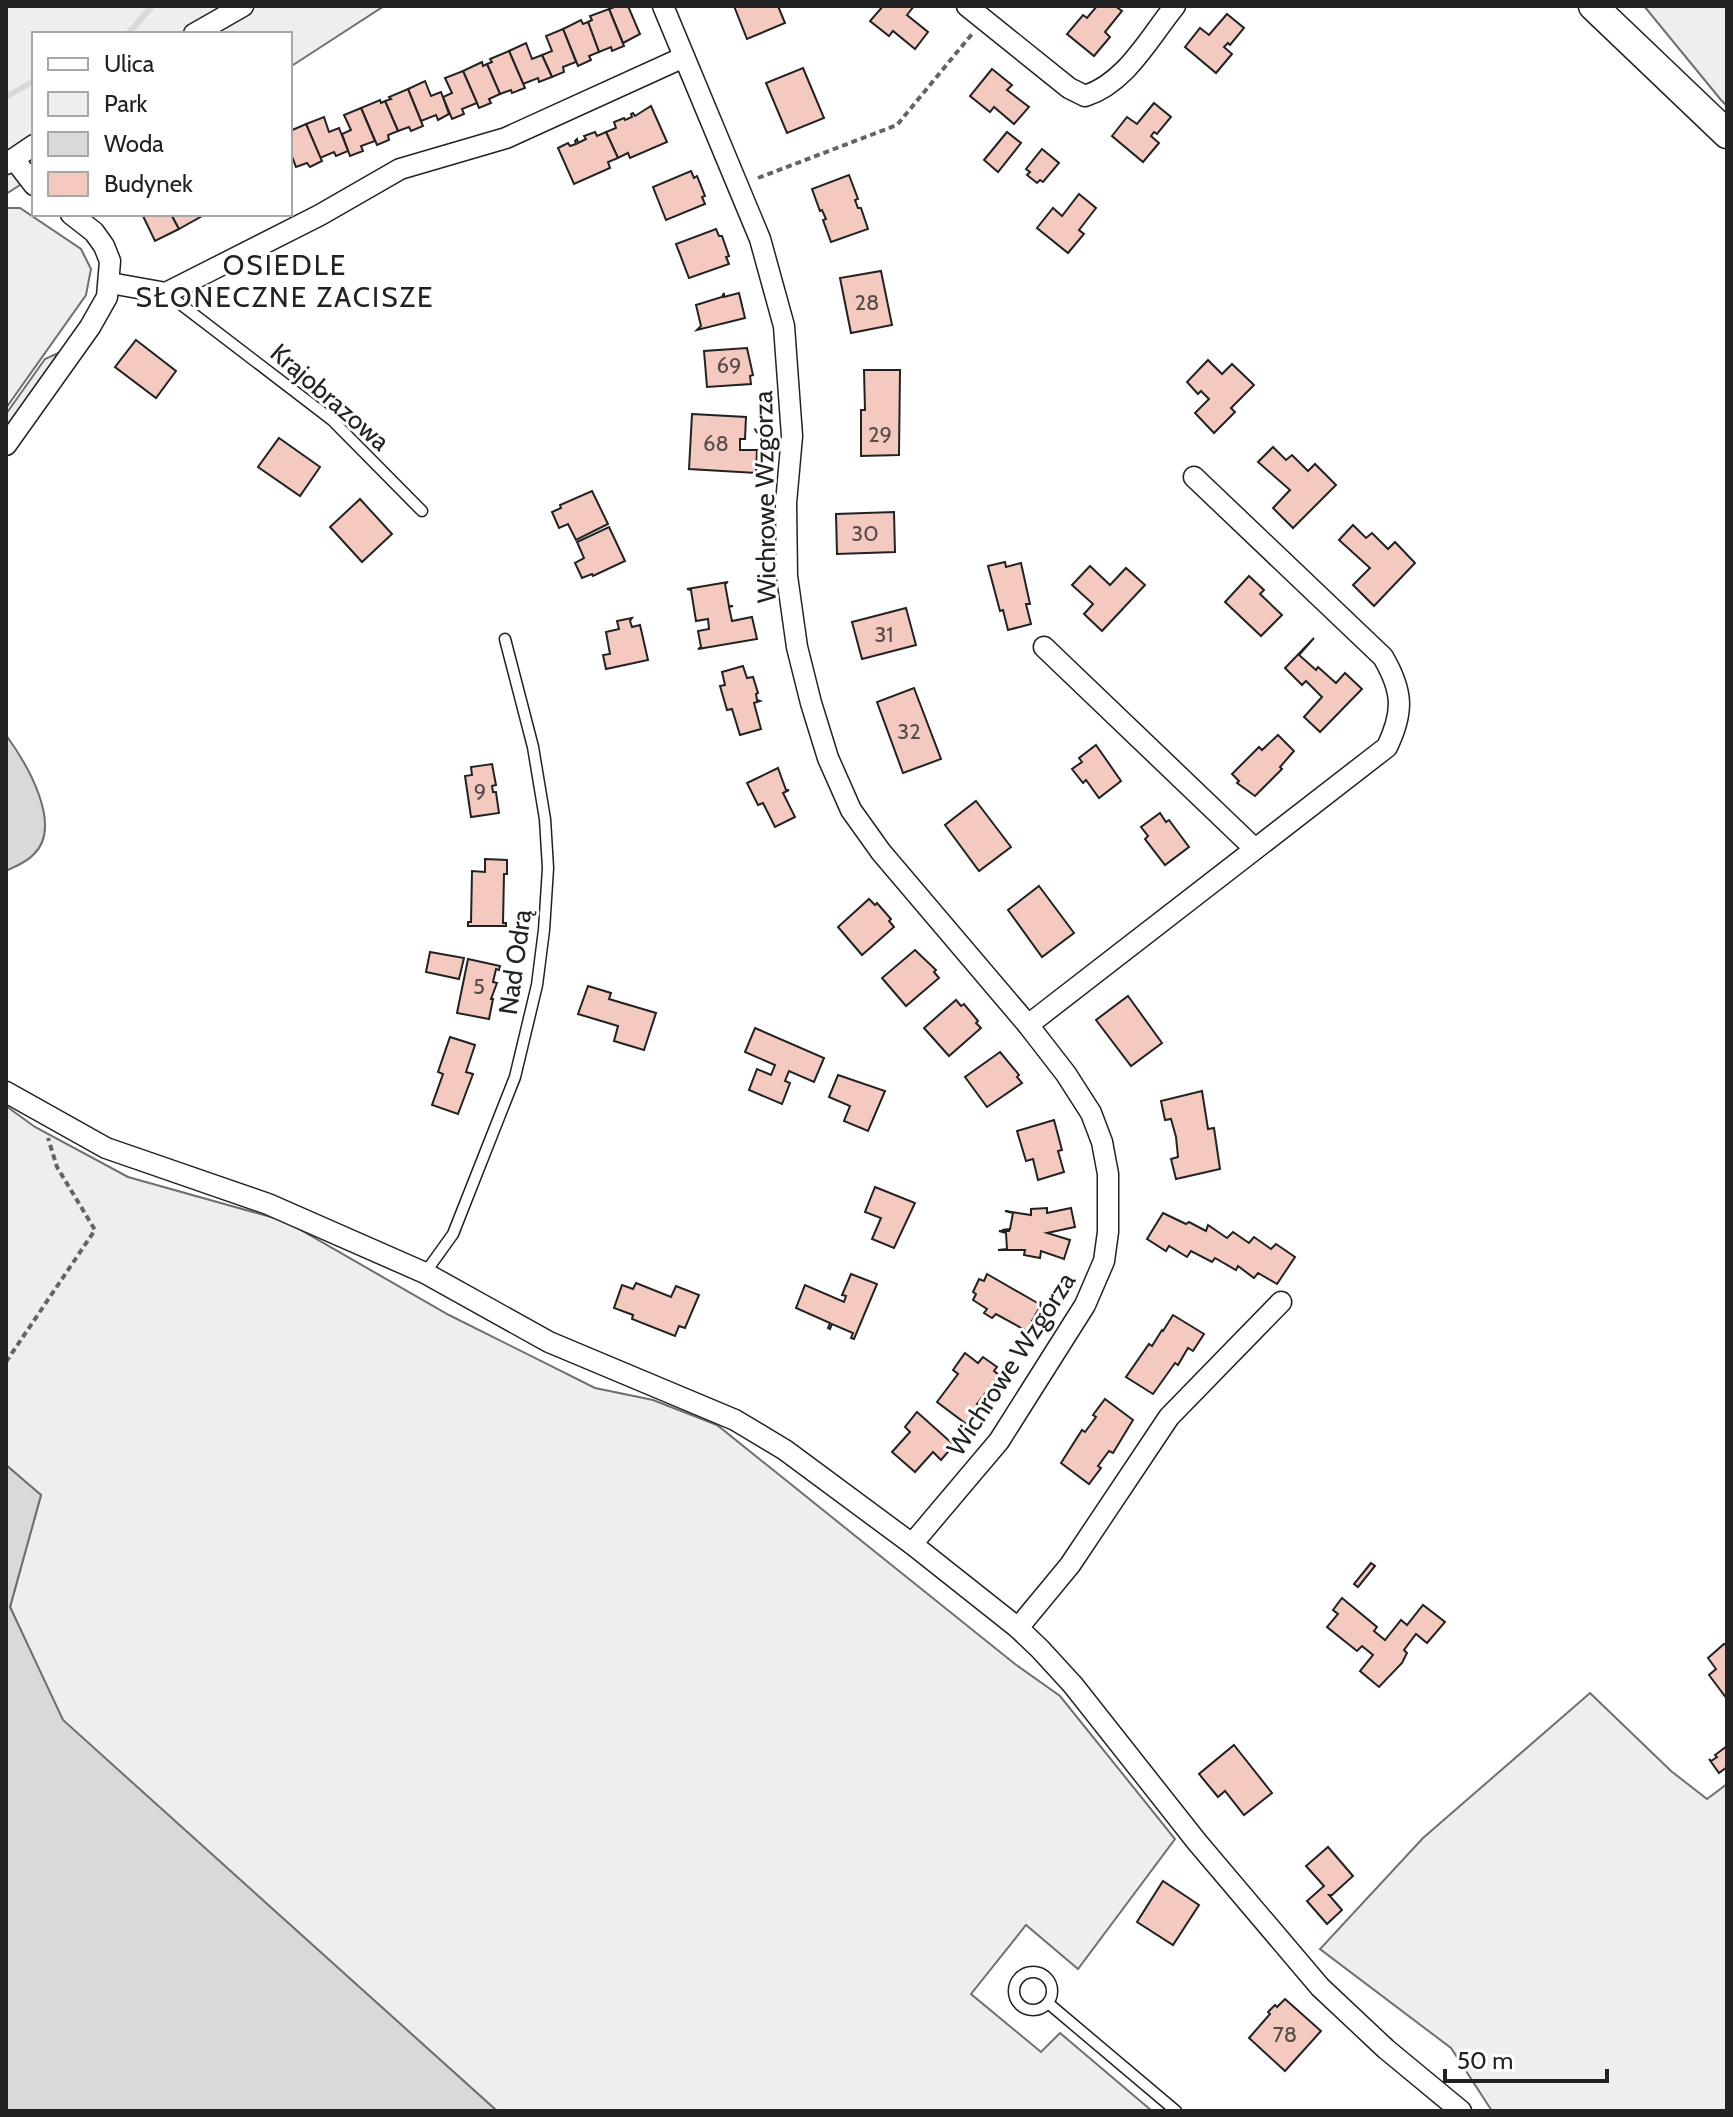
<svg xmlns="http://www.w3.org/2000/svg" width="1733" height="2117" font-family="Cabin,sans-serif">
	<rect width="100%" height="100%" fill="#fff"/>
	<g fill="#eee" stroke="#6f6f6f" stroke-width="2">
		<path d="M6 6H384L290 67V34H34V176L6 194Z"/>
		<path d="M1644 6H1727V106L1721 100Z"/>
		<path d="M6 208H20L81 249 91 269 86 295 6 408Z"/>
		<path d="M6 1106 35 1127 128 1177 285 1221 449 1315 595 1388 653 1400 717 1425 1015 1664 1060 1696 1175 1839 1078 1969 1026 1925 971 1994 1041 2052 1060 2033 1152 2111H497L62 1720 10 1607 41 1495 6 1465Z"/>
		<path d="M1590 1693 1671 1771 1707 1799 1727 1784V2111H1492L1451 2048 1320 1949 1423 1838Z"/>
	</g>
	<path fill="#ededed" stroke="#6f6f6f" stroke-width="2" d="M58 353 50 366 6 428V414L45 359Z"/>
	<g fill="#d9d9d9" stroke="#6f6f6f" stroke-width="2">
		<path d="M6 735C25 761 65 826 33 855 27 862 14 867 6 871Z"/>
		<path d="M6 1465 41 1495 10 1607 63 1720 497 2111H6Z"/>
	</g>
	<g fill="none" stroke-linecap="round" stroke-linejoin="round">
		<g stroke="#d9d9d9" stroke-width="6">
			<path d="M128 34 152 6"/>
			<path d="M6 97 34 81"/>
		</g>
	</g>
	<g fill="#f3c9c0" stroke="#222" stroke-width="2">
		<path d="M617 6H628L640 34 623 43 609 9Z"/>
		<path d="M734 6H778L785 23 747 39Z"/>
		<path d="M883 6H914L907 15 928 32 915 49 893 31 889 36 870 21Z"/>
		<path d="M1097 6H1115L1122 11 1105 32 1110 37 1094 56 1067 34 1083 15 1087 18Z"/>
		<path d="M609 9 624 46 612 51 611 47 599 52 588 22 592 20 590 16Z"/>
		<path d="M1227 14 1244 28 1230 45 1228 43 1224 47 1232 54 1216 73 1185 47 1200 28 1209 35Z"/>
		<path d="M581 20 583 24 588 22 599 52 589 56 591 60 578 66 563 29Z"/>
		<path d="M563 29 576 62 563 67 564 72 552 77 542 55 552 51 546 36Z"/>
		<path d="M526 43 532 59 542 55 552 77 539 82 538 78 523 84 509 51Z"/>
		<path d="M509 51 525 88 512 93 511 90 500 94 487 64 492 62 490 59Z"/>
		<path d="M482 62 483 66 487 64 500 94 489 99 491 103 479 108 463 71Z"/>
		<path d="M803 68 824 118 787 133 766 83Z"/>
		<path d="M992 69 1012 85 1007 90 1029 107 1014 124 994 107 990 112 970 96Z"/>
		<path d="M463 71 477 103 462 109 464 114 452 119 443 97 452 93 445 78Z"/>
		<path d="M425 81 431 96 441 92 449 114 438 120 436 115 421 121 408 89Z"/>
		<path d="M408 89 423 126 411 131 409 127 398 131 385 101 391 99 389 97Z"/>
		<path d="M380 100 381 103 385 101 398 131 388 135 389 140 377 145 361 108Z"/>
		<path d="M1154 103 1171 117 1157 134 1154 132 1151 136 1159 143 1143 162 1112 136 1127 117 1137 124Z"/>
		<path d="M651 106 667 142 630 158 628 153 618 158 606 132 616 128 614 122 624 118 625 120 632 117 631 114 633 113 635 116Z"/>
		<path d="M361 108 375 141 361 146 363 151 350 156 342 134 351 130 344 115Z"/>
		<path d="M324 117 329 132 339 128 348 151 336 156 334 152 320 158 306 124Z"/>
		<path d="M306 124 322 161 310 167 307 163 296 167 290 151V131Z"/>
		<path d="M595 132 597 136 606 132 618 158 608 162 610 168 574 184 558 148 568 143 570 146 576 144 575 141 577 139 578 143 586 139 584 136Z"/>
		<path d="M1007 132 1021 143 998 172 984 160Z"/>
		<path d="M1042 149 1059 163 1043 182 1040 180 1037 183 1027 175 1030 172 1026 169Z"/>
		<path d="M691 171 694 178 697 176 705 196 702 197 705 204 666 220 653 187Z"/>
		<path d="M849 175 858 199 855 200 858 208H861L868 229 831 242 823 220 826 219 822 210 820 211 812 189Z"/>
		<path d="M1079 194 1096 208 1079 230 1084 234 1068 253 1037 228 1053 208 1062 216Z"/>
		<path d="M142 214H171L179 229 155 241Z"/>
		<path d="M171 214H201L202 216 179 229Z"/>
		<path d="M716 229 719 236H722L729 256 726 257 729 264 689 278 676 244Z"/>
		<path d="M881 271 892 325 851 333 840 278Z"/>
		<path d="M724 293V297L739 293 745 318 697 330 701 326 696 305 722 297Z"/>
		<path d="M136 340 176 371 156 398 115 367Z"/>
		<path d="M747 348 753 375 750 376 751 384 707 387 704 351Z"/>
		<path d="M1208 360 1222 374 1232 364 1254 385 1231 408 1235 412 1214 433 1195 413 1209 399 1201 391 1198 394 1187 382Z"/>
		<path d="M864 370H900L899 455 861 456V410H865Z"/>
		<path d="M692 414 746 417 745 439H740V450H757L756 473 689 469Z"/>
		<path d="M279 438 320 467 300 496 258 467Z"/>
		<path d="M1273 447 1286 460 1292 455 1308 471 1315 464 1336 485 1293 528 1273 508 1290 490 1258 462Z"/>
		<path d="M592 491 608 524 576 540 568 524 559 528 552 512 561 508 560 505Z"/>
		<path d="M360 499 392 534 362 562 330 527Z"/>
		<path d="M894 512 895 552 837 554 836 514Z"/>
		<path d="M1353 525 1366 538 1372 533 1388 549 1395 542 1415 563 1374 606 1353 585 1370 568 1339 540Z"/>
		<path d="M609 527 625 561 593 576 592 574 582 578 575 563 584 558 577 542Z"/>
		<path d="M1005 562 1006 567 1021 563 1030 604H1026L1031 624 1008 630 1003 610 1000 611 988 566Z"/>
		<path d="M1090 566 1110 585 1126 568 1145 585 1102 631 1084 614 1093 604 1072 585Z"/>
		<path d="M1249 576 1264 590 1260 594 1282 615 1261 636 1225 602Z"/>
		<path d="M728 582 725 584 729 606H733L729 607 732 621 752 617 757 639 698 649 701 647 698 631 709 629 708 619 696 621 691 590 687 589Z"/>
		<path d="M906 608 916 645 862 659 852 622Z"/>
		<path d="M632 618 630 621 632 627 640 625 648 660 606 669 603 655 610 654 606 632 619 629 617 621Z"/>
		<path d="M1314 638 1299 655 1316 670 1318 667 1336 683 1345 673 1362 689 1320 732 1304 717 1322 697 1306 681 1302 685 1285 668Z"/>
		<path d="M743 666 747 678 753 677 758 693 756 694 757 700 760 701 754 703 761 729 740 735 732 709 727 710 720 686 725 685 722 672Z"/>
		<path d="M914 688 941 759 903 773 877 702Z"/>
		<path d="M1278 735 1294 751 1280 767 1282 769 1255 796 1237 783 1239 781 1232 774 1259 747 1262 750Z"/>
		<path d="M1096 745 1121 781 1099 798 1086 780 1083 783 1072 769 1082 762 1079 758Z"/>
		<path d="M492 764 496 785 492 786 493 792H496L499 813 471 817 465 776 472 775 471 767Z"/>
		<path d="M778 768 786 790H789L783 793 795 817 775 827 763 803 758 805 747 783Z"/>
		<path d="M976 801 1011 847 979 871 945 825Z"/>
		<path d="M1160 813 1166 822 1169 820 1189 847 1165 865 1145 839 1148 836 1141 827Z"/>
		<path d="M485 859 507 860V874H504L503 923H506V926H468V922H471L472 871 485 872Z"/>
		<path d="M1039 886 1074 933 1042 957 1008 910Z"/>
		<path d="M869 899 875 905 877 903 891 919 889 921 894 927 862 955 838 927Z"/>
		<path d="M915 950 936 970 934 972 939 978 906 1006 882 978Z"/>
		<path d="M430 952 464 958 459 979 426 972Z"/>
		<path d="M468 959 500 966 499 970 496 969 493 982 497 983 491 999H493L489 1019 457 1013Z"/>
		<path d="M588 986 611 993 609 999 656 1013 644 1050 614 1041 618 1026 578 1014Z"/>
		<path d="M1128 996 1162 1043 1131 1066 1096 1020Z"/>
		<path d="M956 1000 961 1006 964 1004 978 1021 976 1023 981 1028 949 1056 924 1028Z"/>
		<path d="M755 1028 824 1058 814 1082 789 1071 785 1081 790 1083 782 1104 749 1090 757 1069 771 1075 775 1065 745 1052Z"/>
		<path d="M450 1037 475 1045 466 1072 473 1074 458 1114 432 1105 443 1074 438 1072Z"/>
		<path d="M1000 1052 1019 1075 1017 1077 1022 1083 987 1107 965 1077Z"/>
		<path d="M838 1075 885 1091 868 1131 844 1121 850 1106 829 1097Z"/>
		<path d="M1202 1091 1208 1129 1214 1128 1220 1169 1176 1179 1171 1159 1178 1157 1176 1137 1171 1119 1165 1120 1161 1101Z"/>
		<path d="M1054 1120 1062 1150 1058 1151 1064 1172 1038 1180 1033 1159 1026 1161 1017 1131Z"/>
		<path d="M875 1187 915 1203 894 1248 872 1239 881 1218 865 1212Z"/>
		<path d="M1047 1208V1213L1071 1208 1075 1227 1047 1233 1070 1240 1064 1259 1041 1251 1040 1258 1024 1255 1025 1250H998L1007 1249 1006 1233 999 1231H1010L1002 1230 1010 1229 1013 1213 1005 1211 1031 1215V1209Z"/>
		<path d="M1163 1213 1186 1224 1189 1222 1206 1231 1208 1225 1227 1238 1233 1232 1249 1243 1254 1237 1271 1249 1276 1244 1295 1257 1277 1284 1258 1273 1254 1278 1238 1266 1236 1270 1215 1258 1212 1262 1191 1251 1187 1257 1169 1246 1166 1251 1147 1239Z"/>
		<path d="M851 1274 877 1284 854 1339 851 1338 853 1333 832 1324 830 1329 828 1328 830 1323 796 1308 805 1285 844 1302 846 1296 842 1295Z"/>
		<path d="M987 1274 1041 1305 1024 1335 1022 1334 1025 1330 996 1314 992 1318 984 1313 987 1309 973 1300 976 1294 973 1292 979 1279 984 1281Z"/>
		<path d="M636 1283 671 1297 676 1286 699 1295 685 1328 679 1326 675 1336 632 1319 633 1315 614 1308 622 1285 633 1289Z"/>
		<path d="M1173 1315 1204 1334 1193 1351 1188 1348 1178 1365 1175 1363 1153 1394 1126 1377 1149 1344 1152 1346 1162 1330 1163 1331Z"/>
		<path d="M965 1353 978 1363 983 1357 997 1367 994 1371 999 1375 977 1404 983 1408 969 1426 937 1402 958 1374 953 1370Z"/>
		<path d="M1105 1399 1133 1420 1113 1453 1109 1451 1098 1466 1101 1468 1089 1484 1061 1463 1082 1430 1085 1432 1096 1417 1093 1415Z"/>
		<path d="M917 1412 954 1445 941 1460 933 1452 915 1472 892 1452 910 1432 905 1427Z"/>
		<path d="M1371 1563 1375 1566 1358 1587 1354 1584Z"/>
		<path d="M1342 1598 1377 1627 1374 1631 1385 1640 1401 1620 1407 1625 1423 1605 1445 1622 1427 1643 1416 1634 1404 1650 1407 1653 1402 1663 1379 1687 1360 1671 1373 1655 1362 1646 1357 1651 1327 1627 1338 1614 1333 1610Z"/>
		<path d="M1724 1644 1727 1645V1699L1709 1675 1716 1669 1708 1658Z"/>
		<path d="M1234 1745 1272 1793 1244 1815 1225 1791 1218 1797 1199 1774Z"/>
		<path d="M1727 1746V1767L1719 1773 1709 1759 1711 1761 1717 1757 1715 1755Z"/>
		<path d="M1328 1847 1353 1876 1332 1895H1329L1342 1910 1327 1924 1307 1901 1324 1886 1306 1866Z"/>
		<path d="M1163 1881 1199 1905 1173 1945 1137 1922Z"/>
		<path d="M1285 1999 1321 2031 1285 2071 1249 2038 1270 2014 1268 2012 1275 2005 1277 2007Z"/>
	</g>
	<g fill="none" stroke-linecap="round" stroke-linejoin="round">
		<g stroke="#222" stroke-width="13">
			<g id="lane">
				<path d="M166 293 332 420 422 511"/>
				<path d="M425 1273 453 1234 515 1077 537 985 544 930 548 868 545 819 533 747 505 639"/>
				<circle cx="1033" cy="1991" r="19"/>
				<path d="M1048 2003 1176 2111"/>
			</g>
		</g>
		<g stroke="#222" stroke-width="23">
			<g id="street">
				<path d="M663 6 760 239 784 326 792 436 786 503 787 576 797 647 811 703 828 758 851 810 881 852 1028 1025 1066 1074 1091 1113 1102 1142 1108 1174V1232L1104 1261 1085 1305 999 1441 912 1544"/>
				<path d="M967 6 1069 88 1085 96C1126 83 1149 38 1175 6"/>
				<path d="M194 34 243 6"/>
				<path d="M14 159 34 185"/>
				<path d="M6 164 34 145"/>
				<path d="M110 283 166 293 320 215 400 169 506 138 684 57"/>
				<path d="M6 445 90 327 107 297 110 261 104 246 94 232 71 214"/>
				<path d="M1044 647 1255 849"/>
				<path d="M1028 1025 1387 747C1404 712 1403 691 1383 657L1194 477"/>
				<path d="M6 1092 106 1148 268 1204 425 1273 549 1342 735 1420 785 1450 912 1544 1018 1628 1040 1649 1073 1685 1197 1842 1320 1987 1386 2049 1461 2111"/>
				<path d="M1018 1628 1070 1565 1169 1417 1281 1302"/>
			</g>
		</g>
		<g stroke="#222" stroke-width="31">
			<path id="secondary" d="M1593 6 1727 134"/>
		</g>
		<g stroke="#646464" stroke-width="4" stroke-dasharray="6 4" stroke-linecap="butt">
			<path d="M758 178 897 125 972 34"/>
			<path d="M6 1362 95 1230 57 1167 48 1138"/>
		</g>
		<use href="#lane" stroke="#fff" stroke-width="10"/>
		<use href="#street" stroke="#fff" stroke-width="20"/>
		<use href="#secondary" stroke="#fff" stroke-width="28"/>
	</g>
	<g text-anchor="middle" dominant-baseline="central" stroke-width="6" stroke-linejoin="round" paint-order="stroke">
		<g font-size="22" fill="#564c4a">
			<text x="867" y="302">28</text>
			<text x="729" y="365">69</text>
			<text x="880" y="434">29</text>
			<text x="716" y="443">68</text>
			<text x="865" y="533">30</text>
			<text x="884" y="634">31</text>
			<text x="909" y="731">32</text>
			<text x="480" y="791">9</text>
			<text x="479" y="986">5</text>
			<text x="1285" y="2034">78</text>
		</g>
		<g font-size="26" fill="#222" stroke="#fff">
			<text transform="translate(330 397) rotate(41)">Krajobrazowa</text>
			<text transform="translate(765 497) rotate(-91)">Wichrowe Wzgórza</text>
			<text transform="translate(515 962) rotate(-82)">Nad Odrą</text>
			<text transform="translate(1011 1364) rotate(-57)">Wichrowe Wzgórza</text>
		</g>
		<g font-size="28" letter-spacing="2" fill="#222" stroke="#fff">
			<text x="285" y="265">OSIEDLE<tspan x="285" dy="32">SŁONECZNE ZACISZE</tspan></text>
		</g>
	</g>
	<rect width="1733" height="2117" fill="none" stroke="#222222" stroke-width="16"/>
	<rect x="32" y="32" width="260" height="184" fill="#ffffff" stroke="#a7a7a7" stroke-width="2"/>
	<rect x="48" y="58" width="40" height="12" fill="#ffffff" stroke="#a7a7a7" stroke-width="2"/>
	<text x="104" y="72" font-size="24" fill="#222222">Ulica</text>
	<rect x="48" y="92" width="40" height="24" fill="#eeeeee" stroke="#a7a7a7" stroke-width="2"/>
	<text x="104" y="112" font-size="24" fill="#222222">Park</text>
	<rect x="48" y="132" width="40" height="24" fill="#d9d9d9" stroke="#a7a7a7" stroke-width="2"/>
	<text x="104" y="152" font-size="24" fill="#222222">Woda</text>
	<rect x="48" y="172" width="40" height="24" fill="#f3c9c0" stroke="#a7a7a7" stroke-width="2"/>
	<text x="104" y="192" font-size="24" fill="#222222">Budynek</text>
	<path d="M1445 2069v12h162v-12" fill="none" stroke="#222222" stroke-width="4"/>
	<text x="1457" y="2069" font-size="24" fill="#222222" stroke="#ffffff" stroke-width="6" paint-order="stroke">50 m</text>
</svg>
